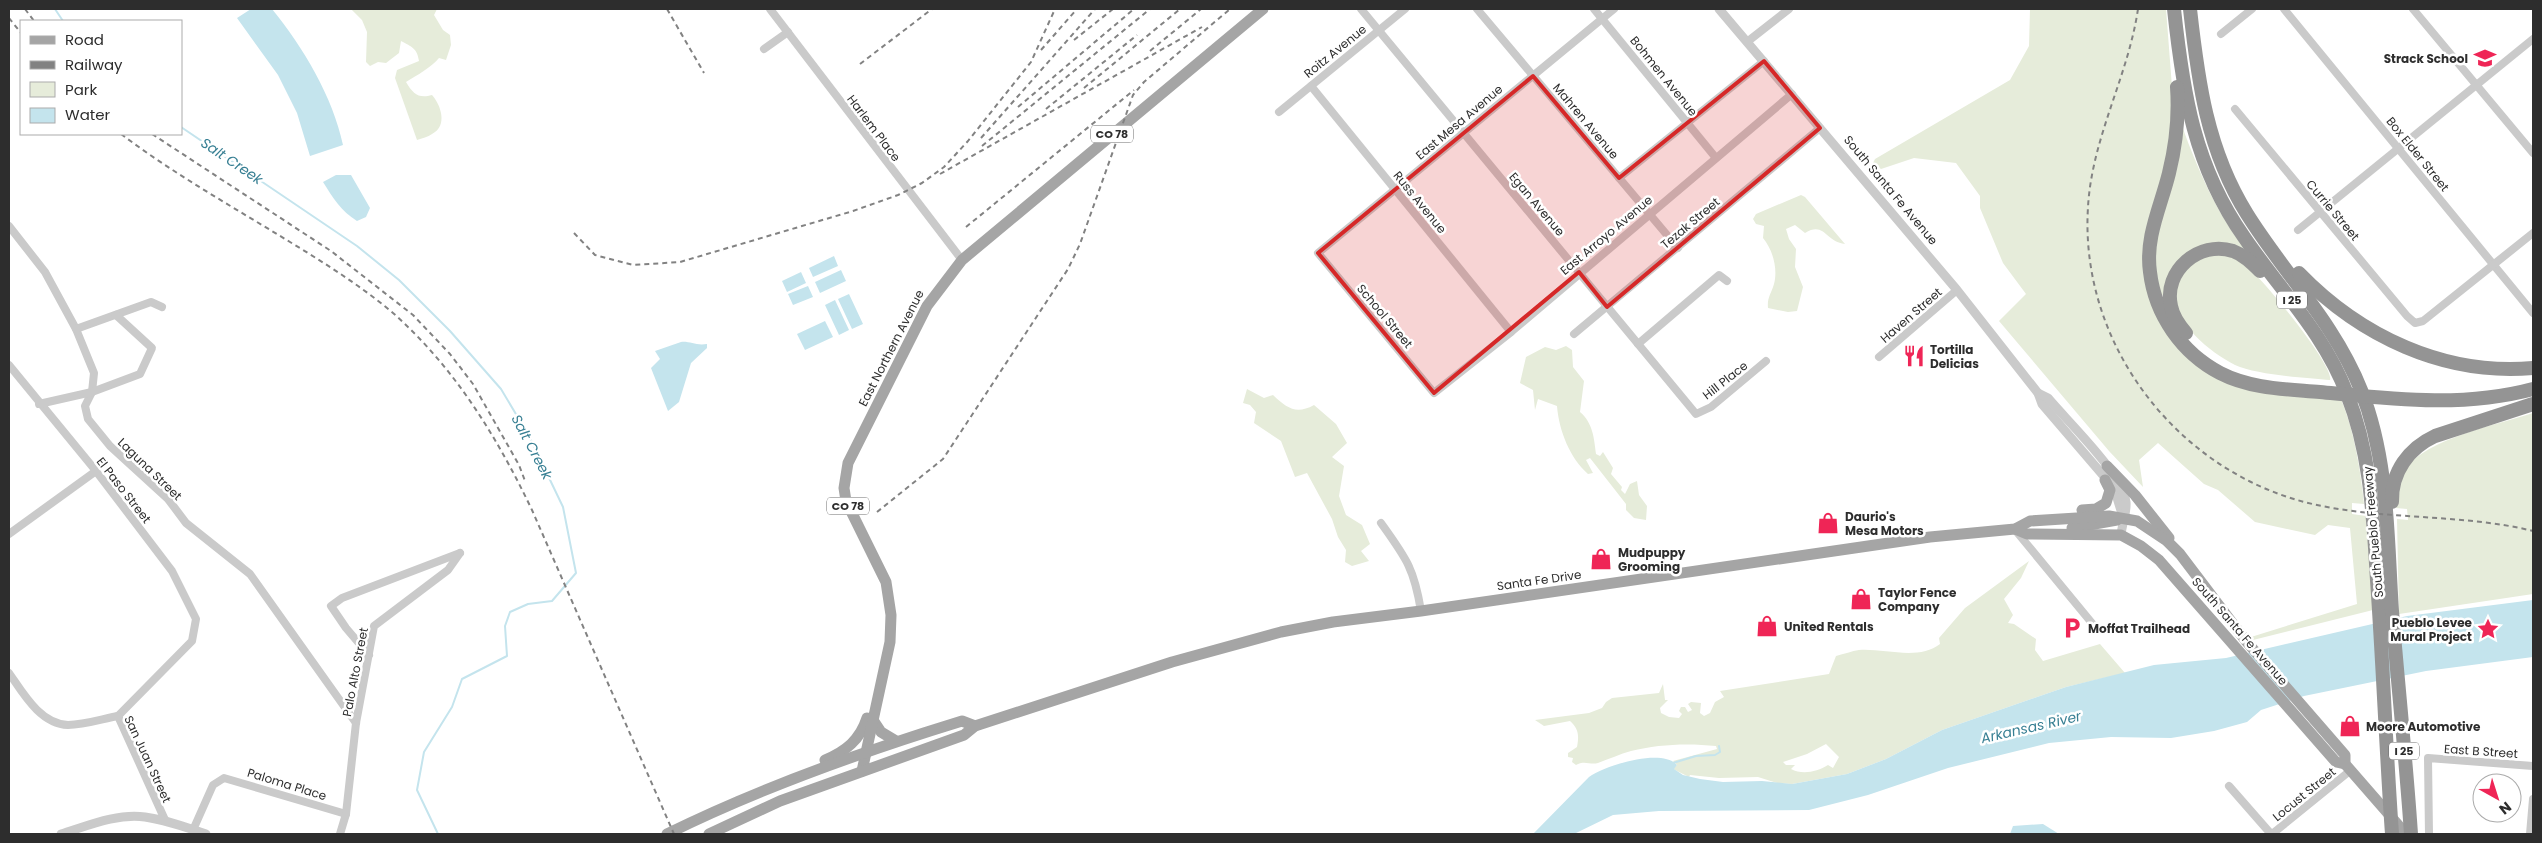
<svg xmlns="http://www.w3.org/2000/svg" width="2542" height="843" font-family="Poppins,sans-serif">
	<rect width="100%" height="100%" fill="#fff"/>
	<g fill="#e6ecda" fill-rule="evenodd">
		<path d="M351 9H437L434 15 443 30 450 35 451 45 446 60 439 58C433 66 416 76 406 82 413 94 419 99 432 95 441 105 448 126 432 134 428 137 422 138 417 140L395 78 397 70 419 61C417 48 412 47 401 41L399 53 386 63 378 62 370 66 366 62 367 32 362 20Z"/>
		<path d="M2030 9H2166L2173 100 2172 125 2146 281 2214 375 2341 399C2355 434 2360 468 2364 504L2352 503V514L2366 516 2373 610 2253 640 2251 637 2357 604 2350 528 2328 525 2315 535 2255 522 2218 490 2204 484 2158 443 2139 460 2143 487 2109 451 1999 321 2026 294 2003 263 1980 208V196L1956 163 1914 158 1881 169 1873 163 1875 159 2010 80 2029 46Z"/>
		<path d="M2182 126C2198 170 2216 212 2245 249L2201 247 2161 297 2153 253Z"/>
		<path d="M1801 195 1805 197 1845 244C1825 242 1825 221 1805 233L1795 225 1786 229 1789 239 1796 249 1795 267 1803 287 1797 311 1788 312 1768 308C1767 298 1771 294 1774 284 1778 269 1773 250 1763 238L1764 226 1756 224 1753 219 1756 214Z"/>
		<path d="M2220 253C2226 256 2235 257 2241 261 2256 270 2335 366 2330 380 2306 378 2257 375 2235 365 2199 347 2145 297 2194 260 2200 256 2212 255 2220 253Z"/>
		<path d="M1566 346 1572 350 1573 367 1584 381 1580 412C1593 423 1594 438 1596 454L1600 456 1603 452 1613 468 1611 474 1622 487 1621 490 1625 494 1630 484 1637 481 1639 495 1647 506 1646 520 1634 518 1626 510V504L1590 458 1586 460 1593 473 1588 474C1570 458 1559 431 1557 406L1538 399 1535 410 1533 390 1520 383 1526 357 1545 347 1556 350Z"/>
		<path d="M1247 389 1264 398 1273 395C1287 408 1296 415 1314 405L1336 424 1347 443 1332 457 1344 466 1339 496 1346 515 1362 525 1370 544 1361 551 1369 561 1352 566 1345 562 1346 550 1338 537 1332 519 1307 473 1295 477 1281 441 1254 423 1256 412 1250 405 1243 403Z"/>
		<path d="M2533 413V594L2399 614 2397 519 2408 520 2407 509 2396 508C2397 496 2397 480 2404 470 2427 438 2497 425 2533 413Z"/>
		<path d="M2029 561 2021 578 2004 599 2013 615 2008 623 2014 624 2036 639 2035 650 2043 661 2100 644 2125 673 2066 687 1942 730 1886 759 1847 774 1792 784 1777 783 1758 777 1719 778 1690 775 1689 777 1673 769 1677 765 1673 761 1717 749 1716 746C1689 743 1658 744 1631 751 1620 754 1609 759 1598 763 1590 765 1584 760 1576 765L1572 762 1573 758 1568 757V753L1577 747C1579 736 1579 729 1570 721L1544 726 1535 720 1589 713 1602 708 1606 702 1612 698 1659 693 1663 684 1665 700H1668L1660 708 1661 713 1669 717 1679 718 1682 714 1679 711 1681 707H1685L1688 712 1692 710 1688 704 1691 702 1701 703 1700 713 1704 716 1710 713 1715 702 1724 697 1720 691 1829 674 1836 656C1844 654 1852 651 1859 650 1883 648 1919 661 1940 644L1939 638 1965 608ZM1826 744 1839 757 1833 768 1828 765C1817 772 1802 775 1791 769L1795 765H1786L1783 762 1807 754Z"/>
	</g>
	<g fill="#c4e4ed">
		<path d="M251 9H272C303 47 333 97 343 145L310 156 297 113 278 75 237 18Z"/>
		<path d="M336 175H351L370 208 366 217 357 221C341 211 333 198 323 182Z"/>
		<path d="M834 256 838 266 813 277 809 268Z"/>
		<path d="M841 270 846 281 820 293 815 282Z"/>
		<path d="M801 272 806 283 787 292 782 281Z"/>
		<path d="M808 286 813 297 793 305 788 294Z"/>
		<path d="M849 294 863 324 852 329 838 299Z"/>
		<path d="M835 300 849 330 839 335 825 305Z"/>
		<path d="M825 321 833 337 805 350 797 334Z"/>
		<path d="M681 342C690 341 696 346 707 344V348L691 363 679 402 668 411 651 368 660 359 655 351Z"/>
		<path d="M2533 600V657L2426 671 2304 696 2261 710 2247 722 2214 731 2171 738 2111 737 2049 743 1948 768 1868 795 1809 810 1659 811 1613 815 1574 834H1533L1589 777C1606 765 1662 748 1677 765L1674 769 1683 775 1700 779 1723 782 1762 781 1792 784 1847 774 1886 759 1942 730 2066 687 2154 665 2226 658 2407 616Z"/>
		<path d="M2043 824 2059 834H2010L2013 826Z"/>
	</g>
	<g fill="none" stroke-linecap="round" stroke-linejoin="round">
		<g stroke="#c4e4ed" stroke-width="2">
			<path d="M55 9 63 21"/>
			<path d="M181 127 357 246 399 280 450 331 501 389 529 436 563 507 576 573 552 601 528 604 510 612 505 626 507 656 462 679 452 707 424 752 417 790 438 834"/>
			<path d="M1673 763 1696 756 1715 755 1720 752 1719 746"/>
		</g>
		<g stroke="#cacaca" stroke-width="8">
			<path d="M770 9 962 260"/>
			<path d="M1361 9 1696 414 1711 407 1766 361"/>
			<path d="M1477 9 1678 248"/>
			<path d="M1594 9 1716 158"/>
			<path d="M1614 9 1318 253 1434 393 1511 332 1792 94"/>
			<path d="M2284 9 2533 313"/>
			<path d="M2413 9 2533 153"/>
			<path d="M2221 34 2252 9"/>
			<path d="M1747 42 1789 9"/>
			<path d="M764 49 788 32"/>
			<path d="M1311 86 1511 332"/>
			<path d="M2235 109 2407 316 2415 323 2423 321 2533 233"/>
			<path d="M1279 112 1405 9"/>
			<path d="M1619 178 1764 61"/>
			<path d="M9 226 45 272 76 329 94 373 92 392 85 406 88 419 110 446 168 499 186 523 250 574 356 723"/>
			<path d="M2298 230 2533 39"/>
			<path d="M76 329 151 302 162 307"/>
			<path d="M1574 334 1820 128"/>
			<path d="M1638 344 1719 275 1727 281"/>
			<path d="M1879 357 1957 290"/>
			<path d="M9 365 96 471 172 571 196 619 192 641 118 716"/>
			<path d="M39 404 92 392 140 374 152 348 116 315"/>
			<path d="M1381 523C1406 558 1414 568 1421 611"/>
			<path d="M2016 531 2096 628"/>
			<path d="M9 534 96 471"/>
			<path d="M369 655 346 628 331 606 342 598 460 553"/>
			<path d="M9 673C23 693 40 724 68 725 84 725 102 719 118 716"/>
			<path d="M118 716 165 820"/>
			<path d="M2229 786 2271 834"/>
			<path d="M193 830 213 785 224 778 346 814"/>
			<path d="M340 834 346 814 356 723 374 626 448 570 460 553"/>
			<path d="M2272 834 2351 770"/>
			<path d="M2429 834 2428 758 2533 766"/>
			<path d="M2530 834 2533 799"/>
		</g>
		<g stroke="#cacaca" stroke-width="9">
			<path d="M1719 9 1957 290 2038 393 2042 404 2114 488 2123 517"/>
			<path d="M2038 393 2048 398C2068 422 2122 473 2126 502 2127 513 2122 524 2121 535"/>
			<path d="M61 834C87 826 117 813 145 817 166 820 186 827 206 834"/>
		</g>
		<g stroke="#a5a5a5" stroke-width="11">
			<path d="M2107 466 2135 495 2169 538"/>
			<path d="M2082 510 2096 509 2106 503 2110 490 2105 480"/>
			<path d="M2072 528 2117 520"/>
			<path d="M2015 529 2027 534 2121 535 2141 546 2159 560 2336 762 2345 764 2406 834"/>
			<path d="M873 720 881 732 896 741"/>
			<path d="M825 760C846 751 860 740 867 718"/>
			<path d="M862 771 890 642 891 615 886 582 846 501 844 488 848 463 927 306 962 260 1263 9"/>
			<path d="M667 834C762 787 861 752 962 721L975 726"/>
			<path d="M709 834 780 801 964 735 975 726 1172 662 1281 632 1333 622 1421 611 1930 537 2015 529 2030 521 2109 516 2137 521 2167 541 2180 554 2246 641 2345 755V764"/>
		</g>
		<g stroke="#949494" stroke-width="14">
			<path d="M2174 9C2183 93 2194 166 2244 237 2280 290 2324 333 2347 394 2371 454 2373 516 2377 580 2383 665 2386 749 2392 834"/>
			<path d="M2190 9C2198 81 2207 150 2247 214 2285 275 2334 322 2361 390 2389 461 2387 537 2392 611 2398 685 2406 760 2411 834"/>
			<path d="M2177 87C2179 115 2176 145 2169 173 2161 206 2145 237 2150 272 2155 315 2182 353 2220 373 2251 389 2286 389 2320 392 2392 399 2462 408 2533 389"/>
			<path d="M2299 273C2360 336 2444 376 2533 368"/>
			<path d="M2186 333C2179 325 2173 317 2171 306 2163 271 2199 240 2233 251 2244 255 2252 263 2260 271"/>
			<path d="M2392 502C2391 472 2409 448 2435 436L2533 404"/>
		</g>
		<g stroke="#828282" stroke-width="2" stroke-dasharray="5 4" stroke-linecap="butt">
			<path d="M25 9 34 21"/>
			<path d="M667 9 704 73"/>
			<path d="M2138 9C2128 77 2092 137 2088 207 2079 347 2181 476 2317 505 2387 520 2465 514 2533 531"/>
			<path d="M9 18 21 33"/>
			<path d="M1074 40 1113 9"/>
			<path d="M1041 50 1077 9"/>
			<path d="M1150 51 1201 9"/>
			<path d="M860 64 932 9"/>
			<path d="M1084 88 1180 9"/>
			<path d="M1018 107 1134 9"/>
			<path d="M1046 109 1137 35"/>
			<path d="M121 134C174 174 233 207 290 242 326 264 361 286 393 313 455 368 497 437 532 510L674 834"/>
			<path d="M152 134 331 251 413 315 450 354 473 384 519 465 525 481"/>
			<path d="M981 138 1095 9"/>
			<path d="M982 146 1150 9"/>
			<path d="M940 174 1202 27"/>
			<path d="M966 227 1134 90"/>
			<path d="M574 233 595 255 633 265 680 262 853 211 898 195 922 183 944 167 968 141 1031 62 1055 9"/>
			<path d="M877 512 943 459 1068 269 1080 244 1133 95 1144 82 1230 9"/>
		</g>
	</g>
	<path fill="#d62828" fill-opacity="0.2" stroke="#d62828" stroke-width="4" stroke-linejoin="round" d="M1764 61 1820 128 1607 307 1579 272 1434 393 1318 253 1533 76 1619 178Z"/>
	<defs>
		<g id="school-bare" transform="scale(1.725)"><path d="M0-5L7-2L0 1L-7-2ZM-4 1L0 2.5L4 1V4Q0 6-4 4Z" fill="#ef2556" stroke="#fff" stroke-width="2.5" paint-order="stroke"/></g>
		<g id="restaurant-bare" transform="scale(1.725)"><path d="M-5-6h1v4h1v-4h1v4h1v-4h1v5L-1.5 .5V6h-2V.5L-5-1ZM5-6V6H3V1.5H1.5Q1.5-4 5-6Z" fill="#ef2556" stroke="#fff" stroke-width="2.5" paint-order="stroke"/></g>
		<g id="shop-bare" transform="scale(1.725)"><path d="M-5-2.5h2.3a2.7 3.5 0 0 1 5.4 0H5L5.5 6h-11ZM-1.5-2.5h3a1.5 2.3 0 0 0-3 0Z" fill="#ef2556" stroke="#fff" stroke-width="2.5" paint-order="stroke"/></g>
		<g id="parking-bare" transform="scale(1.725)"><path d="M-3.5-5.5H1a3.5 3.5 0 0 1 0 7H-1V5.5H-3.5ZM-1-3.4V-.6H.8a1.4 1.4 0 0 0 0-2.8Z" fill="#ef2556" stroke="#fff" stroke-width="2.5" paint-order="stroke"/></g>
		<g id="sight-bare" transform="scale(1.725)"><path d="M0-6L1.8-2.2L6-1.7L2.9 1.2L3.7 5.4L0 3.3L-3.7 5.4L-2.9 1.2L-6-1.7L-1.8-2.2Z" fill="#ef2556" stroke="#fff" stroke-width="2.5" paint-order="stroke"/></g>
	</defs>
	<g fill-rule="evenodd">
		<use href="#school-bare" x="2485" y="58"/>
		<use href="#restaurant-bare" x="1914" y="356"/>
		<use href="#shop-bare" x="1828" y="523"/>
		<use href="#shop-bare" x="1601" y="559"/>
		<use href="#shop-bare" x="1861" y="599"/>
		<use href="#shop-bare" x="1767" y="626"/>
		<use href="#parking-bare" x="2072" y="628"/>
		<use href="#sight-bare" x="2488" y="629"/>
		<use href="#shop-bare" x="2350" y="726"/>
	</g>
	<g text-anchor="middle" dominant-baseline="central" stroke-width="5" stroke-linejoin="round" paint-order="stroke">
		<g fill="#fff" stroke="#6c6c6c" stroke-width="1">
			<rect x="1091" y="125.5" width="42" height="17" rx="4"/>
			<rect x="2277" y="291.5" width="30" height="17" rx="4"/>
			<rect x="827" y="497.5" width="42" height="17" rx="4"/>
			<rect x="2389" y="742.5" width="30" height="17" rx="4"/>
		</g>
		<g font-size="11" font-weight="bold" fill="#2d2d2d">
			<text x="1112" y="134">CO 78</text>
			<text x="2292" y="300">I 25</text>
			<text x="848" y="506">CO 78</text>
			<text x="2404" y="751">I 25</text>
		</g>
		<g font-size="12" fill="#2d2d2d" stroke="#fff">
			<text transform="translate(1335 51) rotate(-39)">Roitz Avenue</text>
			<text transform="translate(1664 76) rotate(51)">Bohmen Avenue</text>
			<text transform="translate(1586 121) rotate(50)">Mahren Avenue</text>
			<text transform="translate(1459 122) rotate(-40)">East Mesa Avenue</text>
			<text transform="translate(874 128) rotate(53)">Harlem Place</text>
			<text transform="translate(2418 154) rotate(51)">Box Elder Street</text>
			<text transform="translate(1891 190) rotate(50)">South Santa Fe Avenue</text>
			<text transform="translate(1420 202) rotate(51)">Russ Avenue</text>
			<text transform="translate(1537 204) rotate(50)">Egan Avenue</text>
			<text transform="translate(2333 210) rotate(50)">Currie Street</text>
			<text transform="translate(1690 223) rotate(-40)">Tezak Street</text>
			<text transform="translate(1606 235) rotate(-40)">East Arroyo Avenue</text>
			<text transform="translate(1911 315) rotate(-41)">Haven Street</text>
			<text transform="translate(1385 316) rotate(50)">School Street</text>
			<text transform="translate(891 348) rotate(-63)">East Northern Avenue</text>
			<text transform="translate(1725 380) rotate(-38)">Hill Place</text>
			<text transform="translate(150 469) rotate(44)">Laguna Street</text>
			<text transform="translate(124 490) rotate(52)">El Paso Street</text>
			<text transform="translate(2373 532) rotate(-95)">South Pueblo Freeway</text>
			<text transform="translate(1539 580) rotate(-8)">Santa Fe Drive</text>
			<text transform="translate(2240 631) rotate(49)">South Santa Fe Avenue</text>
			<text transform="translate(355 672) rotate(-79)">Palo Alto Street</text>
			<text transform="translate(2481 751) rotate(4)">East B Street</text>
			<text transform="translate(148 759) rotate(65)">San Juan Street</text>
			<text transform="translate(287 784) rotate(17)">Paloma Place</text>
			<text transform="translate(2304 794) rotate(-39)">Locust Street</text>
		</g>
		<g font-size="12" font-weight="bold" fill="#2d2d2d" stroke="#fff" text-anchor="start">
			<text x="2468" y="58" text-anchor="end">Strack School</text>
			<text x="1930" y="349">Tortilla<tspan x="1930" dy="14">Delicias</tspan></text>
			<text x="1845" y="516">Daurio's<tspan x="1845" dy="14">Mesa Motors</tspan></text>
			<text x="1618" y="552">Mudpuppy<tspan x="1618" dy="14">Grooming</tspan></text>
			<text x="1878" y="592">Taylor Fence<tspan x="1878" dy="14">Company</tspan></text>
			<text x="2472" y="622" text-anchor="end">Pueblo Levee<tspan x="2472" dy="14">Mural Project</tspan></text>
			<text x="1784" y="626">United Rentals</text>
			<text x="2088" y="628">Moffat Trailhead</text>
			<text x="2366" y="726">Moore Automotive</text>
		</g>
		<g font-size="14" font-style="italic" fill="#377f93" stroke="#fff">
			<text transform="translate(232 161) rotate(34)">Salt Creek</text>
			<text transform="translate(532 447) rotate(62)">Salt Creek</text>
			<text transform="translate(2031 727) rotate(-13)">Arkansas River</text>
		</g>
	</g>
	<rect width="2542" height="843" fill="none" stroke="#2d2d2d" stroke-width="20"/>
	<rect x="20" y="20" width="162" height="115" fill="#ffffff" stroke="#ababab"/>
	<rect x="30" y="36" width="25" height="8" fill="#a5a5a5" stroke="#ababab"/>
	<text x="65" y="45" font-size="15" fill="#2d2d2d">Road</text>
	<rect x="30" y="61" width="25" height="8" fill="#828282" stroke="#ababab"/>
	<text x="65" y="70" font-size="15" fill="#2d2d2d">Railway</text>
	<rect x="30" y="82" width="25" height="15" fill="#e6ecda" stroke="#ababab"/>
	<text x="65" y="95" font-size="15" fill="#2d2d2d">Park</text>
	<rect x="30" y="108" width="25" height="15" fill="#c4e4ed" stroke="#ababab"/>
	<text x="65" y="120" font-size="15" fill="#2d2d2d">Water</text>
	<g transform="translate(2497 798) rotate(141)"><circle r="24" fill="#ffffff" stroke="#ababab"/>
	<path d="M0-4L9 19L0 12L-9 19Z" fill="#ef2556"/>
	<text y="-8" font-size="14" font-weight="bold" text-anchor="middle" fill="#2d2d2d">N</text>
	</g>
</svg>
